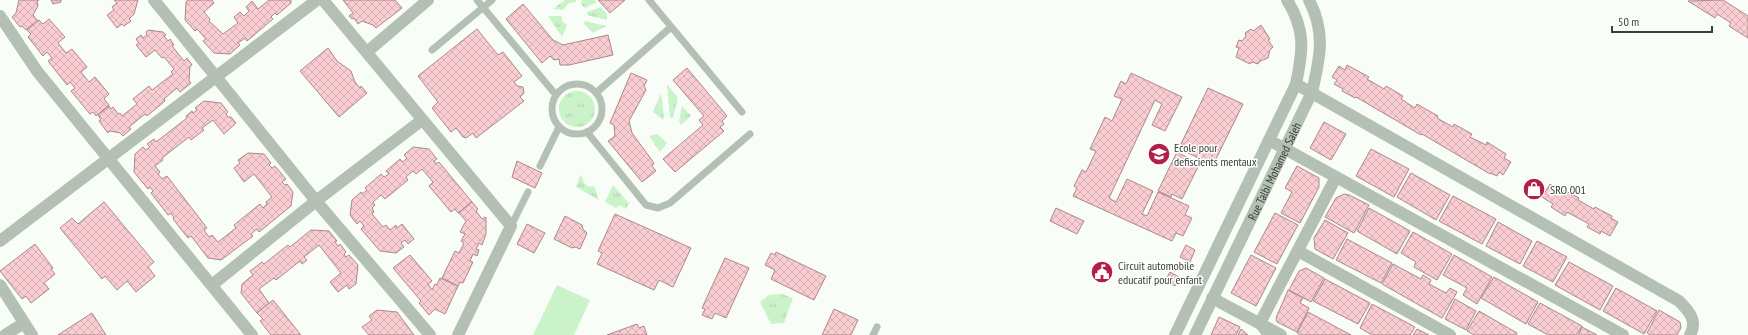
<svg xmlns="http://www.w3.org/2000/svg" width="1748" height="335" font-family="'PT Sans Narrow',sans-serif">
	<defs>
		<pattern id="grass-tufts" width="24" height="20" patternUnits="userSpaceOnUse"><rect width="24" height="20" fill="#cbf3c9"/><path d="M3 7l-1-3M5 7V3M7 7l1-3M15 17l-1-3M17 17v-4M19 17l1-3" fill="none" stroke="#afd1ad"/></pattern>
		<pattern id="building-cross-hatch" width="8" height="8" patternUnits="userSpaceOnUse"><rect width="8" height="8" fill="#f9cdd1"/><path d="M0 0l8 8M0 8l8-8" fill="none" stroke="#d6b1b4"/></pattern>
	</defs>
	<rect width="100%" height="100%" fill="#f8fdf8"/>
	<g fill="url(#grass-tufts)">
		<path d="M565 0H576V2L569 3 563 10 553 9Z"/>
		<path d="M582 0H595L597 2 585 8 581 4Z"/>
		<path d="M601 7 607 14V20L587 15V12Z"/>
		<path d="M548 16H561L563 22 567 25 562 37Z"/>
		<path d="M585 21 606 26 593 33 584 24Z"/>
		<path d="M667 84 678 98 673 118H670Z"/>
		<circle cx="577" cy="109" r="18"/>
		<path d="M661 93 664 116 663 120 653 112Z"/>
		<path d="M682 106 691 116 681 125 679 121Z"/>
		<path d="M657 134 667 143 660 152 649 136Z"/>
		<path d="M581 174C583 181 585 189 594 186L599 200 576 187Z"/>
		<path d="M613 185 629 203 626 209 619 205 616 208 605 202Z"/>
		<path d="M782 294 793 298 784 323 771 324 760 302 769 295Z"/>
	</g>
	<path fill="#cbf3c9" d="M557 285 590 300 574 335H533Z"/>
	<g fill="url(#building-cross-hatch)" stroke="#ad878b">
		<path d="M19 0H39L37 1 38 6 33 15 38 21 26 30 22 26 20 27 12 17 16 13Z"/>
		<path d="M51 0H61V2L53 4Z"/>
		<path d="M114 0H138L134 14 129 19 131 21 124 26 122 24 117 28 107 15 114 10 112 7 117 3Z"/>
		<path d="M188 0H212L214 3 204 12 210 19 209 21 223 34 238 23 234 17 240 12 244 16 249 11 246 7 252 1 258 9 269 0H291V3L277 15 275 13 271 17 273 19 247 41 245 38 238 43 240 45 230 54 214 53 203 41 206 39 197 29 195 31 185 20 186 2Z"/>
		<path d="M343 0H395L402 8 376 28 373 25 362 21 358 24 354 18 352 19 349 16 353 13Z"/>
		<path d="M598 0H625L610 13Z"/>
		<path d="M1723 0 1748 16V38L1729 26 1731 23 1717 14 1715 18 1688 1Z"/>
		<path d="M523 4 553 40 563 45 608 35 613 55 569 65H560L559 59 554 60 550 56 542 63 506 19Z"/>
		<path d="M49 19 65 37 58 43 66 53 72 49 87 67 81 72 89 82 95 77 109 94 104 99 109 105 96 116 93 112 90 114 71 91 75 88 70 82 67 85 48 61 52 58 47 52 43 56 28 37 31 34 27 30 39 20 43 24Z"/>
		<path d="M1261 25 1270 39 1268 40 1273 47 1270 50 1268 58 1260 61 1258 64 1252 62 1250 64 1236 57 1239 48 1236 47 1239 40 1242 41 1246 36 1245 33 1251 29 1253 31Z"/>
		<path d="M477 29 498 55 503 52 522 76 514 82 517 86 523 87 524 93 520 97 524 101 476 138 473 133 466 138 463 137 456 128 451 132 432 108 438 102 418 76Z"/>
		<path d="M148 30 163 32 166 35 164 36 168 41 170 39 174 45 172 46 184 61 187 58 192 65 190 66 189 81 191 83 180 92 177 88 164 99 165 101 147 116 145 114 129 127 131 129 123 136 120 133 110 131 108 133 99 121 101 120 98 115 109 106 111 109 113 107 118 114 120 113 122 116 137 104 133 99 149 86 152 90 173 74 171 72 174 69 164 57 162 58 155 50 146 57 136 45 139 43 136 39 141 35 143 38 147 35 146 32Z"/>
		<path d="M328 48 337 61 351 71 355 82 360 88 361 86 367 93 339 117 300 71Z"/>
		<path d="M1347 65 1369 77 1367 79 1384 89 1386 86 1403 96 1401 99 1415 108 1417 104 1438 116 1437 118 1453 127 1454 124 1472 134 1470 137 1486 145 1487 142 1506 154 1504 158 1511 162 1503 175 1499 172 1497 176 1490 173V174L1422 134 1421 135 1356 97 1355 98 1342 91 1343 89 1334 84 1337 80 1332 77 1339 66 1345 70Z"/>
		<path d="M687 68 727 116 722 121 724 124 720 127 724 131 675 172 663 159 703 125 699 120 704 116 673 80Z"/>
		<path d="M631 73 647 80 644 86 646 90 629 121 632 133 654 163 652 166 656 171 642 182 608 141 615 136 614 125 610 123Z"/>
		<path d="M1131 73 1182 97 1165 131 1152 125 1162 104 1155 100 1109 198 1116 202 1127 179 1153 191 1142 214 1147 216 1158 192 1189 206 1185 215 1192 218 1183 236 1176 233 1172 241 1073 196 1077 188 1074 186 1082 170 1086 172 1096 151 1090 149 1105 117 1112 121 1122 99 1114 96 1121 81 1126 84Z"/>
		<path d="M1208 88 1243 104 1213 165 1186 152 1189 147 1181 144Z"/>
		<path d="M204 101 221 103 228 112 226 114 228 117H231L236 123 224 134 213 120 202 128 204 130 191 140 189 137 162 158 163 160 155 166 160 172 158 174 162 179 167 176 207 228 204 230 209 237 212 235 218 242 236 228 234 225 260 204 263 208 267 204 266 202 272 197 254 174 244 182 234 168 240 163 238 160 248 153 264 154 271 163 269 165 272 168 275 166 286 179 282 182 285 185 287 184 293 192 291 206 259 232 257 229 251 234 253 236 221 260 208 258 191 236 188 238 173 219 174 218 171 213 168 215 151 193 153 191 150 187 148 189 134 172 135 154 143 147 146 150 150 147 147 144 154 139 156 142 187 118 186 116 192 111 193 113 197 110 195 108Z"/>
		<path d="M1324 122 1346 134 1331 160 1310 148Z"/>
		<path d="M413 147 429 149 437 159 434 161 436 164 439 162 472 202 458 213 455 209 451 212 429 186 433 182 422 169 416 174 413 171 406 177 408 180 385 199 381 195 373 202 375 205 372 208 374 212 372 214 383 227 386 225 390 230 396 225 397 228 402 224 414 239 408 244 405 240 401 243 404 247 396 253 380 251 361 229 364 226 360 221 357 224 350 215 352 200 361 192 362 194 367 190 365 188 381 174 384 177 389 174 386 171 400 159 403 162 407 158 404 155Z"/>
		<path d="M1371 149 1409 169 1394 197 1356 176Z"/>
		<path d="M1177 152 1192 160 1190 163 1198 167 1182 199 1172 194 1171 197 1158 191Z"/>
		<path d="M517 161 542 173 535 188 512 177Z"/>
		<path d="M1297 166 1319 178V187L1300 223 1281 213 1292 192 1285 188Z"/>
		<path d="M1411 173 1450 195 1436 220 1397 197Z"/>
		<path d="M1550 184 1557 188 1558 187 1579 198 1578 200 1594 209 1595 207 1612 216 1611 218 1618 222 1610 236 1601 231 1600 234 1587 227 1589 224 1567 212 1565 216 1551 207 1553 204 1542 197Z"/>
		<path d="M1344 194 1349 195 1369 205 1354 233 1325 217 1336 198Z"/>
		<path d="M1453 196 1496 219 1482 244 1439 221Z"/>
		<path d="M104 202 154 262 148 267 155 276 136 292 127 281 117 290 105 276 102 279 60 228 72 218 78 224Z"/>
		<path d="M472 202 478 209 476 211 482 219 485 217 486 218V234L482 245 479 243 476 249 479 250 477 256 473 254 470 261 473 262 463 283 460 282 458 286 442 278 455 251 459 253 464 243 461 241 465 234 460 232 466 221 459 213Z"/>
		<path d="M1056 208 1084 221 1077 234 1050 221Z"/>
		<path d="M1369 208 1410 231 1397 254 1357 231Z"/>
		<path d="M1275 213 1298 225 1277 264 1254 252Z"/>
		<path d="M615 214 691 248 673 287 659 280 654 290 597 264 602 253 598 251Z"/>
		<path d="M565 216 582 225 583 229 587 233 580 249 575 247 572 248 554 239Z"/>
		<path d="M1325 220 1348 233 1333 259 1315 249 1314 238Z"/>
		<path d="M1498 222 1532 241 1520 264 1486 246Z"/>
		<path d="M527 224 545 233 534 253 517 244Z"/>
		<path d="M311 230 329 231 337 241 335 242 338 246 340 244 346 252 344 254 346 257 349 255 358 265 356 284 349 289 347 285 338 292 330 282 341 273 319 245 304 257 307 260 302 264 300 261 276 280 274 278 259 289 269 303 257 313 241 293 242 284 253 275 250 271 262 262 264 264 288 245 290 247Z"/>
		<path d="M1413 232 1452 254 1437 280 1414 267 1416 262 1401 253Z"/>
		<path d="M1347 239 1392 263 1381 283 1336 260Z"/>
		<path d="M1537 241 1567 257 1553 282 1523 266Z"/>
		<path d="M35 244 53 268 51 269 55 274 44 283 49 289 31 303 26 296 22 299 0 271Z"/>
		<path d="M1186 245 1195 250 1190 262 1180 257Z"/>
		<path d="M776 252 826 276 814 300 771 279 775 270 765 265 771 253 775 255Z"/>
		<path d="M410 255 432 281 428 284 432 290 435 284 437 285 440 278 458 286 445 314 435 309 429 315 419 303 421 301 393 268Z"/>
		<path d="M1251 255 1276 268 1256 306 1231 293Z"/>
		<path d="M1454 255 1492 277 1477 304 1463 295 1467 288 1443 275Z"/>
		<path d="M725 258 749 268 726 318 715 313 712 319 702 315 705 309 702 308Z"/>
		<path d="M1569 262 1613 286 1600 310 1555 285Z"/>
		<path d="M1393 264 1421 279 1423 275 1431 280 1429 284 1446 293 1450 288 1457 292 1442 318 1382 284Z"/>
		<path d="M1306 268 1324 278 1311 302 1289 290 1299 271Z"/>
		<path d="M1170 272 1179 277 1175 286 1165 281Z"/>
		<path d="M1494 277 1538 302 1526 324 1481 298Z"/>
		<path d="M1325 279 1370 303 1358 324 1313 301Z"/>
		<path d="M1616 288 1657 311 1644 334 1603 311Z"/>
		<path d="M1288 290 1303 298 1300 303 1309 308 1297 332 1277 322 1276 318Z"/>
		<path d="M1455 299 1476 311 1466 330 1445 319Z"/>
		<path d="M273 300 301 335H271L260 321 263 319 257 313Z"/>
		<path d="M1540 303 1582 326 1576 335H1548L1528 324Z"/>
		<path d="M1372 304 1415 327 1410 335H1372L1360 328Z"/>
		<path d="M834 309 858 320 851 335H822Z"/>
		<path d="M377 310 397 312 414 335H369L362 327 372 320 369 316Z"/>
		<path d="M1659 310 1680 322 1681 328 1677 335H1651L1647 333Z"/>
		<path d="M1479 311 1517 333 1516 335H1474L1467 331Z"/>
		<path d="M1308 312 1351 335H1301L1297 333Z"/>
		<path d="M92 313 106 335H58Z"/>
		<path d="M1219 317 1240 327 1236 335H1211Z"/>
		<path d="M637 324 639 328 644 326 647 335H607Z"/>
		<path d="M1582 327 1597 335H1578Z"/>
		<path d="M1241 329 1248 335H1238Z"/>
		<path d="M1417 329 1429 335H1413Z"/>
	</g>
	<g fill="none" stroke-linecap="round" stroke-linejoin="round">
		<g stroke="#b4c0b4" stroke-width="7">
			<path d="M477 0 556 95"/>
			<path d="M649 0 742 112"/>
			<path d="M432 50 492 0"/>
			<circle cx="577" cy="109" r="25"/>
			<path d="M596 93 671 27"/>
			<path d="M587 132 646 205 658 208 670 203 750 134"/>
			<path d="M540 166 559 127"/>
			<path d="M511 226 528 192"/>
			<path d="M873 335 877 327"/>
		</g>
		<g stroke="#b4c0b4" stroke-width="12">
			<path d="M154 0 316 201 430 335"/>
			<path d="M323 0 511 226 458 335"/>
			<path d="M0 16 37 71 252 335"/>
			<path d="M367 52 428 0"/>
			<path d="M1296 84 1679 301C1689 311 1698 321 1690 335"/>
			<path d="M1269 140 1623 335"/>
			<path d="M0 241 317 0"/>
			<path d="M1298 251 1450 335"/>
			<path d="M0 285 32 335"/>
			<path d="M212 285 316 201 422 120"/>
			<path d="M1212 298 1281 335"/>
			<path d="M5 335 24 323"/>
			<path d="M1175 335 1296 84C1303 51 1306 30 1287 0"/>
			<path id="s1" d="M1195 335 1312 92C1320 58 1326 33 1309 0"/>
			<path d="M1269 335 1260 323 1336 177"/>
		</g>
	</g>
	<defs>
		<g id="school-disc" transform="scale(1.15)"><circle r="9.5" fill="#b11e47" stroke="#fff"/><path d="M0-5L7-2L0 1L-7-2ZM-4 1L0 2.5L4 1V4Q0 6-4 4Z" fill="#fff"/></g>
		<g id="shop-disc" transform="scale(1.15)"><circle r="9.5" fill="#b11e47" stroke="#fff"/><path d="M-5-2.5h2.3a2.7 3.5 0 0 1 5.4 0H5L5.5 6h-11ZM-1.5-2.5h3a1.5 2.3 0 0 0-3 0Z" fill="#fff"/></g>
		<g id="civic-disc" transform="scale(1.15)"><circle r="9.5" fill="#b11e47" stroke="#fff"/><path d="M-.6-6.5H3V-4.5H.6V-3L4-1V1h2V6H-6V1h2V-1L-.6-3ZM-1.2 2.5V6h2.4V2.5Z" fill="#fff"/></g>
	</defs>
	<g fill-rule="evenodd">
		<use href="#school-disc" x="1159" y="154"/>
		<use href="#shop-disc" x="1534" y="189"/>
		<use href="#civic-disc" x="1102" y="272"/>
	</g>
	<g text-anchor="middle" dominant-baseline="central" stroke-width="3" stroke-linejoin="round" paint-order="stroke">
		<g font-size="12" fill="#353f34" stroke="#fff" text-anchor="start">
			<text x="1174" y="147">Ecole pour<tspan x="1174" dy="14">defiscients mentaux</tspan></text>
			<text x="1550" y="189">SRO 001</text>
			<text x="1118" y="265">Circuit automobile<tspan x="1118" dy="14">educatif pour enfant</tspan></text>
		</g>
		<g font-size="12" fill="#353f34" stroke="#fff">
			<text stroke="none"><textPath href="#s1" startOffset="182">Rue Talbi Mohamed Saleh</textPath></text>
		</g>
	</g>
	<path d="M1612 26v6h100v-6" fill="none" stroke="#353f34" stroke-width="2"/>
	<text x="1618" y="26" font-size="12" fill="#353f34" stroke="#ffffff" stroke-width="3" paint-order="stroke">50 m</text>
</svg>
